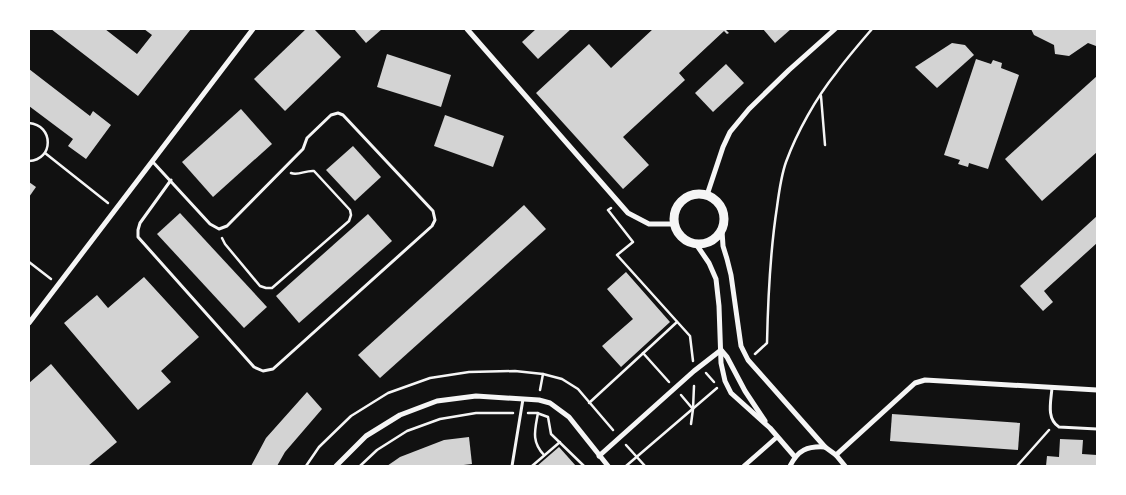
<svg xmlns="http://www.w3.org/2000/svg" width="1126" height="495" font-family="'Sofia Sans Condensed',sans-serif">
	<rect width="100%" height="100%" fill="#111"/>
	<g fill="#d3d3d3">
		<path d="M51 29H105L137 54 152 35 144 29H191L138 96Z"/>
		<path d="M306 29H314L341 57 285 111 254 79Z"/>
		<path d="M354 29H382L366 43Z"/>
		<path d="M536 29H571L538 59 522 42Z"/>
		<path d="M653 29H725L729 33 727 34 724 31 679 73 685 80 623 137 649 165 623 189 536 93 589 44 611 68Z"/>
		<path d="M763 29H791L775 43Z"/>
		<path d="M1031 29H1097V45L1096 46 1088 43 1069 56 1055 54 1054 45 1034 35Z"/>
		<path d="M952 43 965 45 974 55 937 88 915 67Z"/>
		<path d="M387 54 451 75 441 107 377 87Z"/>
		<path d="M976 59 991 64 993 60 1002 63 1001 68 1019 75 988 169 969 163 968 167 958 164 960 160 944 155Z"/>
		<path d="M726 64 744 83 713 112 695 93Z"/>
		<path d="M29 69 90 116 93 111 111 125 86 159 68 146 73 139 29 106Z"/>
		<path d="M1097 76V152L1042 201 1005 159Z"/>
		<path d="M241 109 272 144 213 197 182 162Z"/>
		<path d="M445 115 504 136 493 167 434 146Z"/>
		<path d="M353 146 381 177 355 201 326 170Z"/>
		<path d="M29 182 36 187 29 197Z"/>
		<path d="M524 205 546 229 380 378 358 355Z"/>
		<path d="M180 213 267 307 244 328 157 234Z"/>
		<path d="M368 214 392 241 299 323 276 296Z"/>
		<path d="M1097 216V243L1044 291 1053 302 1043 311 1020 286Z"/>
		<path d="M626 272 670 322 621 367 602 346 633 319 607 289Z"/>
		<path d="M144 277 199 337 161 371 171 382 138 410 64 323 97 295 108 308Z"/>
		<path d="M51 364 117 442 88 466H29V383Z"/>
		<path d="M307 392 322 409 285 452 277 466H251L266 438Z"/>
		<path d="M892 414 1020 423 1018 450 890 441Z"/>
		<path d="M469 437 472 464 455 466H387L400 457 444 440Z"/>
		<path d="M1060 439 1083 440 1082 454 1097 455V466H1046L1047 456 1059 457Z"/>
		<path d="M559 447 576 466H537Z"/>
	</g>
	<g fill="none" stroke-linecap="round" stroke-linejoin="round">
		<g stroke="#f5f5f5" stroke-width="2.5">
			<path d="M821 96 825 145"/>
			<path d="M29 123C54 125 54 160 29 161"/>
			<path d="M45 153 108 203"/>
			<path d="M611 208 608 210 633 242 617 255 690 336 693 361"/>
			<path d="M222 238 225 244 260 286 266 288H272L349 221 351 215 350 210 314 171C306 170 298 176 291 173"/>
			<path d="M29 262 51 279"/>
			<path d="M643 353 669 382"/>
			<path d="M755 354 767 343C768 297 770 252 777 207 779 192 781 176 786 162 797 132 816 98 836 73 847 58 860 43 872 29"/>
			<path d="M706 373 714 382"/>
			<path d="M540 390 543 374"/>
			<path d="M681 395 692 408"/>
			<path d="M589 403 677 322"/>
			<path d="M528 413H537L548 417 551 434 584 466"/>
			<path d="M538 413C535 430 531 441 544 455"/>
			<path d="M691 424 693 409 694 386"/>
			<path d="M626 445 645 466"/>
			<path d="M306 466 319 447 351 416 388 393 430 378 469 372 515 371 543 374 562 379 578 389 613 430"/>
			<path d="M360 466 377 450 407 431 440 419 476 413H513"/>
			<path d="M532 466 560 442"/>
			<path d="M626 466 717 388"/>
			<path d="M1017 466 1049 430"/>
		</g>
		<g stroke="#f5f5f5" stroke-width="3">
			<path d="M152 161 210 224 219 229 227 226 303 149 307 138 331 115 338 113 343 115 433 211 435 220 432 226 273 369 263 371 254 367 138 237V230L140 223 171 180"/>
			<path d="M1052 388C1051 401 1046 419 1059 427L1097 429"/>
			<path d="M512 466 523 399"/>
		</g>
		<path stroke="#f5f5f5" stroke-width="4.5" d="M744 466 777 437"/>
		<g stroke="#f5f5f5" stroke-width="5">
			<path d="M467 29 628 213 649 224H675"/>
			<path d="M707 195 723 147 730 132 749 109 789 70 835 29"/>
			<path d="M722 231 723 246 727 259 731 275 741 346 748 360 810 430 825 447 836 455 845 466"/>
			<path d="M696 244 709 263 716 279 719 306 721 363 725 381 731 393 770 428 795 457"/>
			<path d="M29 323 253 29"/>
			<path d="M721 350 727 357 745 391 765 421"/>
			<path d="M836 455 915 383 925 380 1097 390"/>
			<path d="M599 456 694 371 721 350"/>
			<path d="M336 466 366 436 400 415 437 401 476 396 539 400 550 403 569 417 608 466"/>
			<path d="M790 466C798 450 807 446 825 447"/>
		</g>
		<circle stroke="#f5f5f5" stroke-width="9" cx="699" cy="219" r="25"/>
	</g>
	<rect width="1126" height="495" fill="none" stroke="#ffffff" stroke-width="60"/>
</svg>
